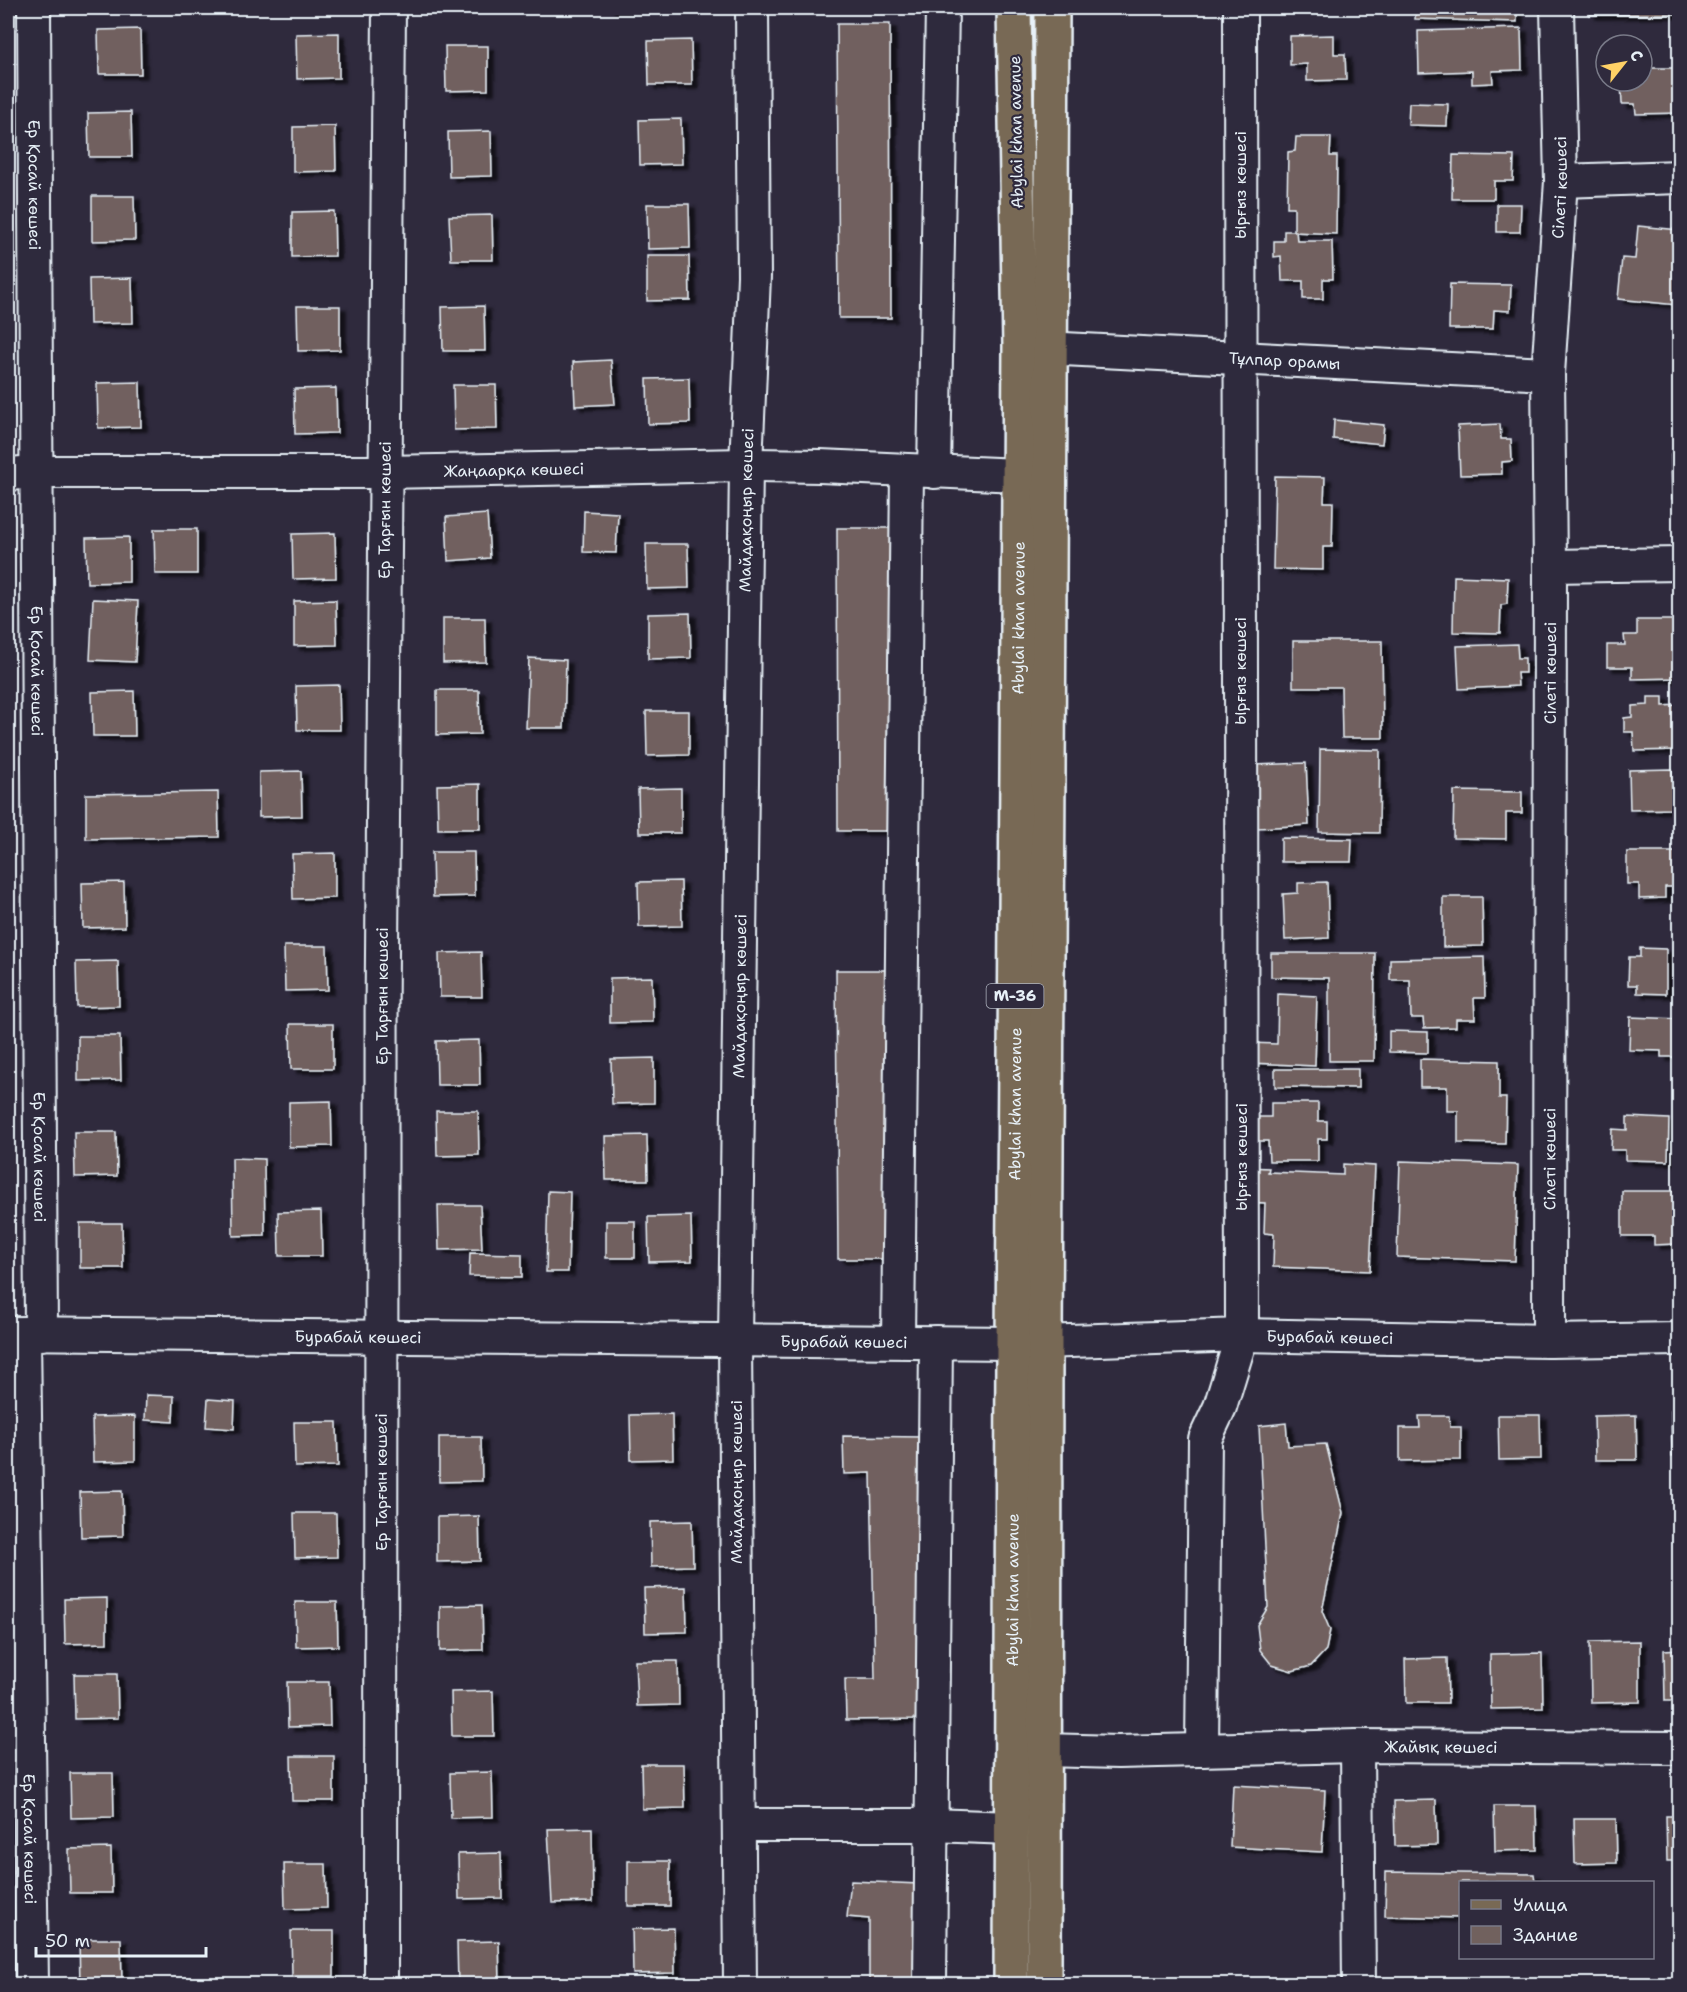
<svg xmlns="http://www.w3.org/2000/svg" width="1687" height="1992" font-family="'Shantell Sans',sans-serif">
	<defs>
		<filter id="shadow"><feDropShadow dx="6" dy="4" stdDeviation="1.5" flood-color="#0009"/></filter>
	</defs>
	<rect width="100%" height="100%" fill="#2f2a3d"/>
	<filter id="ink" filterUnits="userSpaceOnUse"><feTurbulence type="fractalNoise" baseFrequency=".0167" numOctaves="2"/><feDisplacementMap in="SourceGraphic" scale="12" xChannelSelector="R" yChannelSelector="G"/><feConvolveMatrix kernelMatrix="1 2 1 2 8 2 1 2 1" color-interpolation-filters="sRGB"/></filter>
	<g filter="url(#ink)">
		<g fill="#71615e" stroke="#e8f1f8" stroke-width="1.5" filter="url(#shadow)">
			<path d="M609 8H691L609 9Z"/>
			<path d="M1416 8H1517V22L1415 19Z"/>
			<path d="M1589 8H1680V14L1590 15Z"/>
			<path d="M837 24H890L891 318H839Z"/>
			<path d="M1521 28 1522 70 1492 71 1493 83 1472 84V71L1419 73 1418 31Z"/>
			<path d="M140 29 141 74H99L98 30Z"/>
			<path d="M339 33V78L297 79 296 34Z"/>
			<path d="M1334 35V54H1345L1346 80 1307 81V64L1290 65V36Z"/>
			<path d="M691 40 692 85H649L648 41Z"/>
			<path d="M445 46H488V90L446 91Z"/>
			<path d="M1642 68H1680V113L1636 114 1635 104H1622L1621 81H1642Z"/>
			<path d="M1409 103 1448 104 1447 126 1408 125Z"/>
			<path d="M131 112 132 157H89L88 113Z"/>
			<path d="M681 119 682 164 640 165 639 120Z"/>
			<path d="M335 126 336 171 293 172V127Z"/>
			<path d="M491 131 492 176 449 177 448 132Z"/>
			<path d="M1296 137H1331L1330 156H1337L1336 234 1294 232V207H1287L1288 152 1295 151Z"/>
			<path d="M1453 155 1514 156 1513 181H1494V199H1452Z"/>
			<path d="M92 196H134L135 240 92 241Z"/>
			<path d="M647 204H689L690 248 648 249Z"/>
			<path d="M1497 204H1521L1520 232H1497Z"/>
			<path d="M334 211 335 256 292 257V212Z"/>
			<path d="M492 215 493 260H451L449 216Z"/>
			<rect x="8" y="225" width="4" height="28"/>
			<path d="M1638 226 1680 230V283L1677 305 1618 299 1622 258 1635 259Z"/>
			<path d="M1284 231H1296L1297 241H1332L1333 279H1323V299H1303V281H1282L1281 256 1274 257V241H1284Z"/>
			<path d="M647 256H689L690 300 647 301Z"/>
			<path d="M132 278 133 323 90 324 89 279Z"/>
			<path d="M1450 284 1511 285 1510 311 1494 310 1493 329H1449Z"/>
			<path d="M297 306H340V350L298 351Z"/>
			<path d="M484 306 485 351H443L442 307Z"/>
			<path d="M611 360 615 404 575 406 573 362Z"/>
			<path d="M689 378 690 423 648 424 647 379Z"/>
			<path d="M140 382 141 427 98 428 97 383Z"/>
			<path d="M453 385H496L497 429 454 430Z"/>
			<path d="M336 388 337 433 295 434 294 389Z"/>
			<path d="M1334 420 1384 425 1382 444 1333 439Z"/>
			<path d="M1500 424 1501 439H1511L1512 461 1502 462V474L1460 475 1458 426Z"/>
			<path d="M1671 454H1680V498L1672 499Z"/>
			<path d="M1275 476 1325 477 1324 502H1333L1332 547H1323V570L1273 569Z"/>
			<path d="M584 511 618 513 616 553 583 552Z"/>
			<path d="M487 514 490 558 448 561 446 517Z"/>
			<path d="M837 528H894L896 831H838Z"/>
			<path d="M154 529H197V574H155Z"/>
			<path d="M335 533 336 578 293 579 292 534Z"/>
			<path d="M129 537V582L87 583 86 538Z"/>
			<path d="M646 544H688L689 588 647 589Z"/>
			<path d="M1454 576 1508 578 1507 604 1501 605 1500 633 1453 632Z"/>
			<path d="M93 599 138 601 135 662 90 660Z"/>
			<path d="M336 600 337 645 294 646V601Z"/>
			<path d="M690 613 691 658 648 659V614Z"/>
			<path d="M443 618H485L486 662 443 663Z"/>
			<path d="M1637 620H1680V678L1632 679V667H1607V645H1625L1624 635H1637Z"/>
			<path d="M1293 641H1382L1383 738H1342L1341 687H1293Z"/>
			<path d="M1517 644 1518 658H1525V673H1517L1518 686 1459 689 1457 646Z"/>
			<path d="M529 658 566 660 564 728H526Z"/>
			<path d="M339 685 340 730H297L296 686Z"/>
			<path d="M437 690H479L480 734 437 735Z"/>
			<path d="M134 691 135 736H93L92 692Z"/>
			<path d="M1648 697H1663V706L1678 705V750L1634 751 1633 732H1624V718L1632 717V706L1648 705Z"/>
			<path d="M646 711H689V755L647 756Z"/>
			<path d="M1320 749 1380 750 1379 833 1319 832Z"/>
			<path d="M1306 763 1309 825 1258 828 1255 765Z"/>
			<path d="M1672 769 1673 809 1630 810 1629 770Z"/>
			<path d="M301 771 302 816 259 817V772Z"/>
			<path d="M480 784V829H438L437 785Z"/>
			<path d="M681 788V833H639L638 789Z"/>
			<path d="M1454 791 1522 792V813H1506V839L1453 838Z"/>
			<path d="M218 792 219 837 86 839V794Z"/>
			<path d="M1281 838 1352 839 1351 862H1281Z"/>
			<path d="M432 852H474L475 896 433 897Z"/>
			<path d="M1627 852H1677L1678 887H1665V898L1639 899V884H1627Z"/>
			<path d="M335 853V898L293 899 292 854Z"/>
			<path d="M681 881 682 926 639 927 638 882Z"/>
			<path d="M124 882 125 927 83 928 82 883Z"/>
			<path d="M1327 882 1329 938 1285 940 1283 894 1298 893V883Z"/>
			<path d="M1443 897H1482L1483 946 1443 947Z"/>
			<path d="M284 946H327L328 990 285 991Z"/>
			<path d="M1640 948 1666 949V994L1637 993V985H1628L1629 957H1640Z"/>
			<path d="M481 952 482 997H440L439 953Z"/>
			<path d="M1271 953H1375L1374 1061H1329V978L1271 977Z"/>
			<path d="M1484 957 1485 998H1474L1475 1019H1456V1027L1424 1028 1423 1018H1411L1410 980H1390V959Z"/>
			<path d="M118 961 119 1006 77 1007 76 962Z"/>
			<path d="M836 970H887L888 1259H838Z"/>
			<path d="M652 977 653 1022 610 1023V978Z"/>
			<path d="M1278 994 1317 996 1315 1066 1249 1063 1250 1043 1277 1044Z"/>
			<path d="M1630 1017 1680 1019V1070L1673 1057H1661V1051L1629 1050Z"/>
			<path d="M290 1024H333V1069H291Z"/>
			<path d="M1389 1031 1428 1032V1053L1389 1052Z"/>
			<path d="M78 1036H120L121 1080 78 1081Z"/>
			<path d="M479 1040 480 1085H437L436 1041Z"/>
			<path d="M654 1058V1103L612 1104 611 1059Z"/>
			<path d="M1420 1059 1499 1061V1098H1506L1505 1144 1458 1143V1111H1447V1087H1420Z"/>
			<path d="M1275 1069H1358V1088L1275 1087Z"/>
			<path d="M331 1101 332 1146 289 1147V1102Z"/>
			<path d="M1271 1103H1318V1121H1327V1139H1318V1161H1269L1268 1141H1256V1117H1271Z"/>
			<path d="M1677 1106H1680V1144H1676Z"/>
			<path d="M436 1111H478L479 1155 437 1156Z"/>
			<path d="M1627 1117 1669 1119 1668 1161 1625 1160V1150H1611L1612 1129 1627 1130Z"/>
			<path d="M74 1132H116L117 1176 75 1177Z"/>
			<path d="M647 1135 648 1180H606L605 1136Z"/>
			<path d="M232 1158 264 1159 265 1235 233 1236Z"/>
			<path d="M1400 1161 1518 1165 1515 1261 1397 1257Z"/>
			<path d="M1343 1164 1375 1166 1370 1271 1273 1267 1274 1234 1264 1233 1265 1203 1245 1202 1247 1167 1269 1168 1268 1172 1343 1175Z"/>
			<path d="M548 1191 570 1192 568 1272H546Z"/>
			<path d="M1622 1191H1675V1244L1654 1245V1236H1622Z"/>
			<path d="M438 1205H480L482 1249 439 1250Z"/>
			<path d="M321 1211 322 1256H279L278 1212Z"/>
			<path d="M691 1216 692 1261 649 1262 648 1217Z"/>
			<rect x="606" y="1221" width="29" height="37"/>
			<path d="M80 1223H122L123 1268H80Z"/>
			<path d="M470 1253 522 1254V1277L469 1276Z"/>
			<path d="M146 1395 174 1396 173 1422 145 1420Z"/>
			<path d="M208 1399 235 1401 234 1429 206 1427Z"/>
			<path d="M1671 1411H1680V1455L1672 1456Z"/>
			<path d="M672 1414 673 1459 631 1460 630 1415Z"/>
			<path d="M1498 1415H1540L1541 1459 1499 1460Z"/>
			<path d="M1636 1415 1637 1460H1595L1594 1416Z"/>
			<path d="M135 1416V1461L93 1462 92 1417Z"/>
			<path d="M1419 1416H1449L1450 1427H1461V1460L1400 1461V1428H1420Z"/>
			<path d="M294 1422H337L338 1466 295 1467Z"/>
			<path d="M1286 1423 1288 1446 1326 1444 1343 1513 1322 1611 1330 1630 1326 1650 1311 1666 1292 1671 1272 1665 1260 1650 1257 1625 1268 1607 1259 1426Z"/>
			<path d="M843 1436 923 1437 920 1719 846 1720 845 1679H875L871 1473 844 1474Z"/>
			<path d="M439 1437H481L482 1481 439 1482Z"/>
			<path d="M122 1491 123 1536 81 1537 80 1492Z"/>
			<path d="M294 1513H336L337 1557 295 1558Z"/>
			<path d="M479 1516 480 1561 437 1562V1517Z"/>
			<path d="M692 1521 693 1566 651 1567 650 1522Z"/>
			<path d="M686 1587 687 1632 645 1633 644 1588Z"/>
			<path d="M107 1598V1643L65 1644 64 1599Z"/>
			<path d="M295 1602H337L338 1646 296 1647Z"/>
			<path d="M482 1605 483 1650 440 1651V1606Z"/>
			<path d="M1640 1641V1702L1591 1703 1590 1642Z"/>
			<path d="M1680 1649V1701H1665L1664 1650Z"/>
			<path d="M1542 1653 1543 1708 1491 1709 1490 1654Z"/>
			<path d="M1447 1658 1448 1703H1406L1405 1659Z"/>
			<path d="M635 1661H678L679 1705 637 1706Z"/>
			<path d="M74 1674H117L118 1718 75 1719Z"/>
			<path d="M287 1682H329L330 1726 288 1727Z"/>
			<path d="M493 1691 494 1736H452L451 1692Z"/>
			<path d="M291 1756H334V1801H292Z"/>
			<path d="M641 1764H684L685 1808 642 1809Z"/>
			<path d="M492 1772 493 1817 451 1818 450 1773Z"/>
			<path d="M70 1773H113L114 1817 71 1818Z"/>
			<path d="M1233 1785 1325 1790 1322 1852 1230 1847Z"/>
			<path d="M1436 1800 1437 1845 1395 1846 1394 1801Z"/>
			<path d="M1494 1806H1536L1537 1850 1495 1851Z"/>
			<path d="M1666 1816H1680V1861H1667Z"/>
			<path d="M1574 1819H1616L1617 1863 1575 1864Z"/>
			<path d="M592 1828 593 1902 552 1903 548 1829Z"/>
			<path d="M111 1848 112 1893H70L69 1849Z"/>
			<path d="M501 1853 502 1898 459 1899 458 1854Z"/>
			<rect x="628" y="1861" width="42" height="45"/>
			<path d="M284 1864H326L327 1908 285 1909Z"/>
			<path d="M1386 1872 1534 1874 1535 1882H1460V1918L1385 1916Z"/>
			<path d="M851 1881 919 1884 918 1984H869V1919L847 1917Z"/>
			<path d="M674 1928 675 1973 633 1974 632 1929Z"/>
			<path d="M291 1931H334V1976H292Z"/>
			<path d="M79 1939H121L122 1983 80 1984Z"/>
			<path d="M499 1941 500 1984H458L457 1942Z"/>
		</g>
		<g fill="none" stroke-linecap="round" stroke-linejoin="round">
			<g stroke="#e8f1f8" stroke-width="36">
				<g id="minor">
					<path id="s1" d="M34 8 41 1334"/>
					<path d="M1561 181 1680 177"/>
					<path id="s2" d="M1025 347 1548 374"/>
					<path d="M934 472 942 8"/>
					<path id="s3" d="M8 474 37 472H383L746 465 820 466 1018 475"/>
					<path d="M1550 566 1680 564"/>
					<path id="s4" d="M8 1333 1013 1343 1242 1335 1549 1341 1680 1339"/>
					<path id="s5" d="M24 1333 32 1984"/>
					<path d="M898 1341 907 471"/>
					<path id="s6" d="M1549 1341 1550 566 1548 374 1561 181 1557 8"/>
					<path d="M1357 1746 1359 1984"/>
					<path id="s7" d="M1043 1750 1118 1752 1357 1746 1680 1748"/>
					<path d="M1202 1750 1205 1439 1220 1407 1242 1335 1240 8"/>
					<path d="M739 1825H932L1011 1828"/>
					<path id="s8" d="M381 1984C380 1325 381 667 389 8"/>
					<path id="s9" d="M740 1984 735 1340 746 465 754 276 752 8"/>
					<path d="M930 1984 936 1342"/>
				</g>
			</g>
			<g stroke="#e8f1f8" stroke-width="38">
				<g id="major">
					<path id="s10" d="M1011 1984 1013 1343 1020 346 1014 8"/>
					<path d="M1044 1984 1045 1342 1052 8"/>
				</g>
			</g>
			<use href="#minor" stroke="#2f2a3d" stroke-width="32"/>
			<use href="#major" stroke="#786954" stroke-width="33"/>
		</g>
	</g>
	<g text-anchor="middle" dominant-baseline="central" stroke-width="4.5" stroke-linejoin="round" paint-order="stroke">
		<rect fill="#2f2a3d" stroke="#b0b5c0" stroke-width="1.5" x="986.5" y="984" width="57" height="24" rx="4.5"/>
		<g font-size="15" font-weight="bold" fill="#e8f1f8">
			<text x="1015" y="996">M-36</text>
		</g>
		<g font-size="16" fill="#e8f1f8" stroke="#2f2a3d">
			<text transform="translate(1016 132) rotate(-91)">Abylai khan avenue</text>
			<text stroke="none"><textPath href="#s1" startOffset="177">Ер Қосай көшесі</textPath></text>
			<text transform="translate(1240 185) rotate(-90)">Ырғыз көшесі</text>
			<text stroke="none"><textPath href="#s6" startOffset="1154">Сілеті көшесі</textPath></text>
			<text stroke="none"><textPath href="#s2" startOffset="260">Тұлпар орамы</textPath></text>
			<text stroke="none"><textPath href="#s3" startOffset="506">Жаңаарқа көшесі</textPath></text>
			<text stroke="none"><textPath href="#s8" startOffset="1474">Ер Тарғын көшесі</textPath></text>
			<text stroke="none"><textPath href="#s9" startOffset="1474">Майдақоңыр көшесі</textPath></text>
			<text stroke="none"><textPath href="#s10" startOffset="1366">Abylai khan avenue</textPath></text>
			<text stroke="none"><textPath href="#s1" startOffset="663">Ер Қосай көшесі</textPath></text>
			<text transform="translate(1240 671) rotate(-90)">Ырғыз көшесі</text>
			<text stroke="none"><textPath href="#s6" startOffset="668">Сілеті көшесі</textPath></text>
			<text stroke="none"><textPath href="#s8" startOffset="988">Ер Тарғын көшесі</textPath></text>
			<text stroke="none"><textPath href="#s9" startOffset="988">Майдақоңыр көшесі</textPath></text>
			<text stroke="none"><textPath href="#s10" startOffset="880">Abylai khan avenue</textPath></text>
			<text stroke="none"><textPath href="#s1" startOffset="1149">Ер Қосай көшесі</textPath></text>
			<text transform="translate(1241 1157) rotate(-90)">Ырғыз көшесі</text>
			<text stroke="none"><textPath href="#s6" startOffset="182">Сілеті көшесі</textPath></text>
			<text stroke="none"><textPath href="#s4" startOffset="350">Бурабай көшесі</textPath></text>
			<text stroke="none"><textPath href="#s4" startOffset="1322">Бурабай көшесі</textPath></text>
			<text stroke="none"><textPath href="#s4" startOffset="836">Бурабай көшесі</textPath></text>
			<text stroke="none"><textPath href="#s8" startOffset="502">Ер Тарғын көшесі</textPath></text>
			<text transform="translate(736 1482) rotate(-90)">Майдақоңыр көшесі</text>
			<text stroke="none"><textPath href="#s10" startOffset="394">Abylai khan avenue</textPath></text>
			<text stroke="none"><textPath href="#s7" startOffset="398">Жайық көшесі</textPath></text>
			<text stroke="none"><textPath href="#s5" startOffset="506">Ер Қосай көшесі</textPath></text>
		</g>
	</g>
	<rect width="1687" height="1992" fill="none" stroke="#2f2a3d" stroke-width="30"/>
	<rect x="15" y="15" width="1657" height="1962" fill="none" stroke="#e8f1f8" stroke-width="2" filter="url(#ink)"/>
	<rect x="1459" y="1881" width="195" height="78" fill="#2f2a3d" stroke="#797a88" stroke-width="1.5"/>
	<rect x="1471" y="1900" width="30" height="9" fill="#786954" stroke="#797a88" stroke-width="1.5"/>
	<text x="1513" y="1911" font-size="18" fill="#e8f1f8">Улица</text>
	<rect x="1471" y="1926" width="30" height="18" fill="#71615e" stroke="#797a88" stroke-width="1.5"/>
	<text x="1513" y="1941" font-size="18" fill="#e8f1f8">Здание</text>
	<g transform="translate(1624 63) rotate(59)"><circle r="28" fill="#2f2a3d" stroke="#797a88" stroke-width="1.5"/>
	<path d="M0-4.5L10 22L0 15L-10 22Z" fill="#ffd166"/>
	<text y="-9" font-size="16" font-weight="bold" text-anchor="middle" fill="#e8f1f8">С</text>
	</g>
	<path d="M36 1947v9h170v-9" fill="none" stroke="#e8f1f8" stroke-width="3"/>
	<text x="45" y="1947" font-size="18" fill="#e8f1f8" stroke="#2f2a3d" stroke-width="4.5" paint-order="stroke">50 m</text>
</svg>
